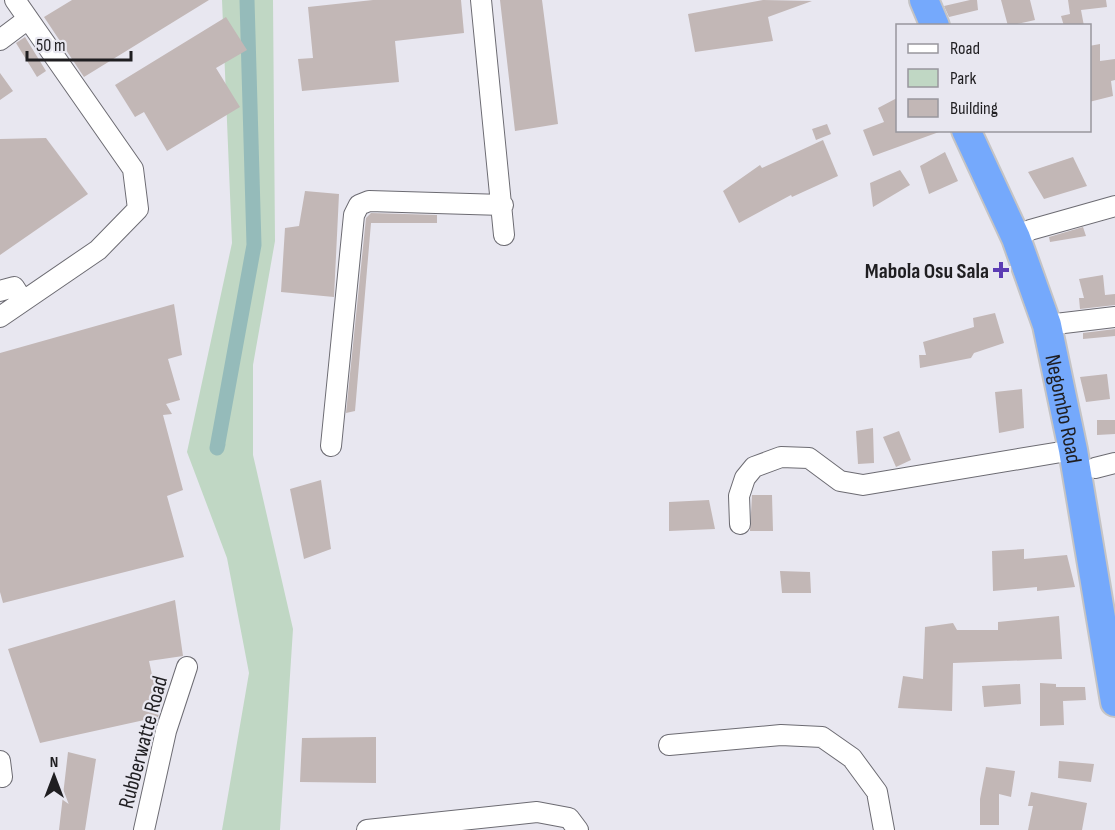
<svg xmlns="http://www.w3.org/2000/svg" width="1115" height="830" viewBox="0 0 1115 830" font-family="'Sofia Sans Condensed',sans-serif">
	<style>
		.green { fill: #c0d7c4 }
		.lines { fill: none; stroke-linecap: round; stroke-linejoin: round }
		.canal { stroke: #95bbba; stroke-width: 15 }
		.building { fill: #c2b7b6 }
		.minor-casing { stroke: #6c6b72; stroke-width: 22 }
		.highway-casing { stroke: #c5c4c5; stroke-width: 32 }
		.minor { stroke: #fff; stroke-width: 20 }
		.highway { stroke: #75a9fc; stroke-width: 28 }
		.poi-dot { fill: #5c3cb4; stroke: #e8e7f0; stroke-width: 2 }
		.labels { text-anchor: middle; stroke-width: 4.5; stroke-linejoin: round; paint-order: stroke }
		.poi-label { font-size: 22px; font-weight: bold; fill: #1f1e21; stroke: #e8e7f0; text-anchor: end }
		.street-label { font-size: 22px; fill: #1f1e21; stroke: #e8e7f0 }
	</style>
	<rect width="100%" height="100%" fill="#e8e7f0"/>
	<path class="green" d="M222,0H273L275,241L253,365V455L293,629L280,830H222L249,673L227,558L187,452L232,243Z"/>
	<g class="lines">
		<path class="canal" d="M218,444L217,448L254,245L247,0"/>
	</g>
	<path class="building" d="M72,0H209L84,77L44,17Z
		M373,0H461L464,33L395,41L399,82L302,91L298,59L313,58L308,7Z
		M500,0H542L558,124L515,131Z
		M763,0L812,1L768,17L773,41L695,52L688,14Z
		M970,0H977L978,10L949,17L944,6Z
		M1001,0H1030L1035,20L1008,26Z
		M1068,0H1106L1107,7L1081,10L1084,26H1064L1061,16L1070,14Z
		M226,17L247,50L216,68L240,107L167,151L144,112L135,117L115,85Z
		M25,37L46,71L37,77L16,43Z
		M1100,44V61L1115,59V80L1111,81L1113,96L1089,102V46Z
		M0,73L13,91L0,100Z
		M897,98V130L939,132L873,156L863,130L884,122L878,108Z
		M827,124L831,134L816,140L812,129Z
		M46,138L88,194L0,255V139Z
		M823,140L838,176L792,197L791,195L739,223L723,191L760,165L762,168Z
		M945,152L958,181L929,194L920,166Z
		M1073,157L1087,186L1044,199L1028,172Z
		M900,170L910,185L873,207L870,183Z
		M305,191L339,194L334,297L281,292L285,228L299,226Z
		M371,213L437,215V223H371L355,411L346,413L366,218Z
		M1083,227L1086,236L1050,242L1049,237Z
		M1103,275L1105,295L1115,294V305L1080,309L1079,298H1084L1079,279Z
		M174,304L182,355L168,359L180,400L166,404L172,414L163,415L183,490L167,496L184,557L3,603L0,592V353Z
		M995,313L1004,343L974,353L971,358L920,368L919,355H926L923,342L974,327L973,318Z
		M1115,329V336L1083,339V333Z
		M1107,374L1110,399L1086,402L1080,377Z
		M1022,389L1024,428L999,433L995,392Z
		M1097,420H1115V434L1097,435Z
		M873,428L874,463L858,464L856,431Z
		M899,431L911,460L896,467L883,437Z
		M321,480L331,549L304,559L290,489Z
		M752,495H772L773,531H750Z
		M709,500L715,529L669,531V502Z
		M1024,549V559L1067,555L1075,587L1037,591V587L993,591L992,551Z
		M780,571L810,572L811,593H782Z
		M175,600L183,656L149,661L160,711L158,717L40,743L8,649Z
		M1059,616L1062,659L953,663L952,711L898,708L903,676L923,679L925,627L953,623L957,630H998V622Z
		M1040,683L1056,684V687H1085L1086,700L1063,701L1064,725L1040,726Z
		M1020,684L1021,704L984,707L982,686Z
		M376,737V783L300,782L302,738Z
		M68,752L96,759L85,830H59Z
		M1059,761L1094,764L1091,782L1058,778Z
		M986,767L1015,771L1011,797L999,794V825H980V799Z
		M1031,792L1087,803L1082,830H1028L1033,806H1028Z"/>
	<g class="lines">
		<g class="minor-casing">
			<path id="minor" d="M481,0L504,235
				M0,40L28,19
				M1016,238L1030,230L1115,206
				M0,291L14,287L23,301
				M0,317L98,250L138,209L133,169L15,0
				M1047,325L1115,317
				M331,446L354,215L359,205L369,201L503,205
				M1095,468L1115,463
				M740,524L739,496L745,478L754,467L781,457L809,458L840,481L863,485L1073,450
				M669,745L781,735L822,737L852,758L877,792L884,830
				M0,761L2,777
				M144,830L166,731L187,667
				M367,830L537,812L569,818L578,830"/>
		</g>
		<g class="highway-casing">
			<g id="highway">
				<path d="M924,0L935,26"/>
				<path id="s1" d="M966,130L1016,238L1047,325L1073,450L1115,702"/>
			</g>
		</g>
		<use href="#minor" class="minor"/>
		<use href="#highway" class="highway"/>
	</g>
	<path class="poi-dot" d="M998 261h6v6h6v6h-6v6h-6v-6h-6v-6h6z"/>
	<g class="labels">
		<g class="poi-label">
			<text x="989" y="278">Mabola Osu Sala</text>
		</g>
		<g class="street-label">
			<text dy="8" stroke="none"><textPath href="#s1" startOffset="297">Negombo Road</textPath></text>
			<text transform="translate(142 742) rotate(-75)" y="8">Rubberwatte Road</text>
		</g>
	</g>
	<rect x="896" y="24" width="195" height="108" fill="#e8e7f0" stroke="#98979d" stroke-width="1.5"/>
	<rect x="908" y="44" width="30" height="9" fill="#ffffff" stroke="#98979d" stroke-width="1.5"/>
	<text x="950" y="54" font-size="18" fill="#1f1e21">Road</text>
	<rect x="908" y="69" width="30" height="18" fill="#c0d7c4" stroke="#98979d" stroke-width="1.5"/>
	<text x="950" y="84" font-size="18" fill="#1f1e21">Park</text>
	<rect x="908" y="99" width="30" height="18" fill="#c2b7b6" stroke="#98979d" stroke-width="1.5"/>
	<text x="950" y="114" font-size="18" fill="#1f1e21">Building</text>
	<g transform="translate(54 776)" stroke="#e8e7f0" stroke-width="4.5" paint-order="stroke">
	<path d="M0-4.5L10 22L0 15L-10 22Z" fill="#1f1e21"/>
	<text y="-9" font-size="16" font-weight="bold" text-anchor="middle" fill="#1f1e21">N</text>
	</g>
	<path d="M27 51v9h104v-9" fill="none" stroke="#1f1e21" stroke-width="3"/>
	<text x="36" y="51" font-size="18" fill="#1f1e21" stroke="#e8e7f0" stroke-width="4.5" paint-order="stroke">50 m</text>
</svg>
